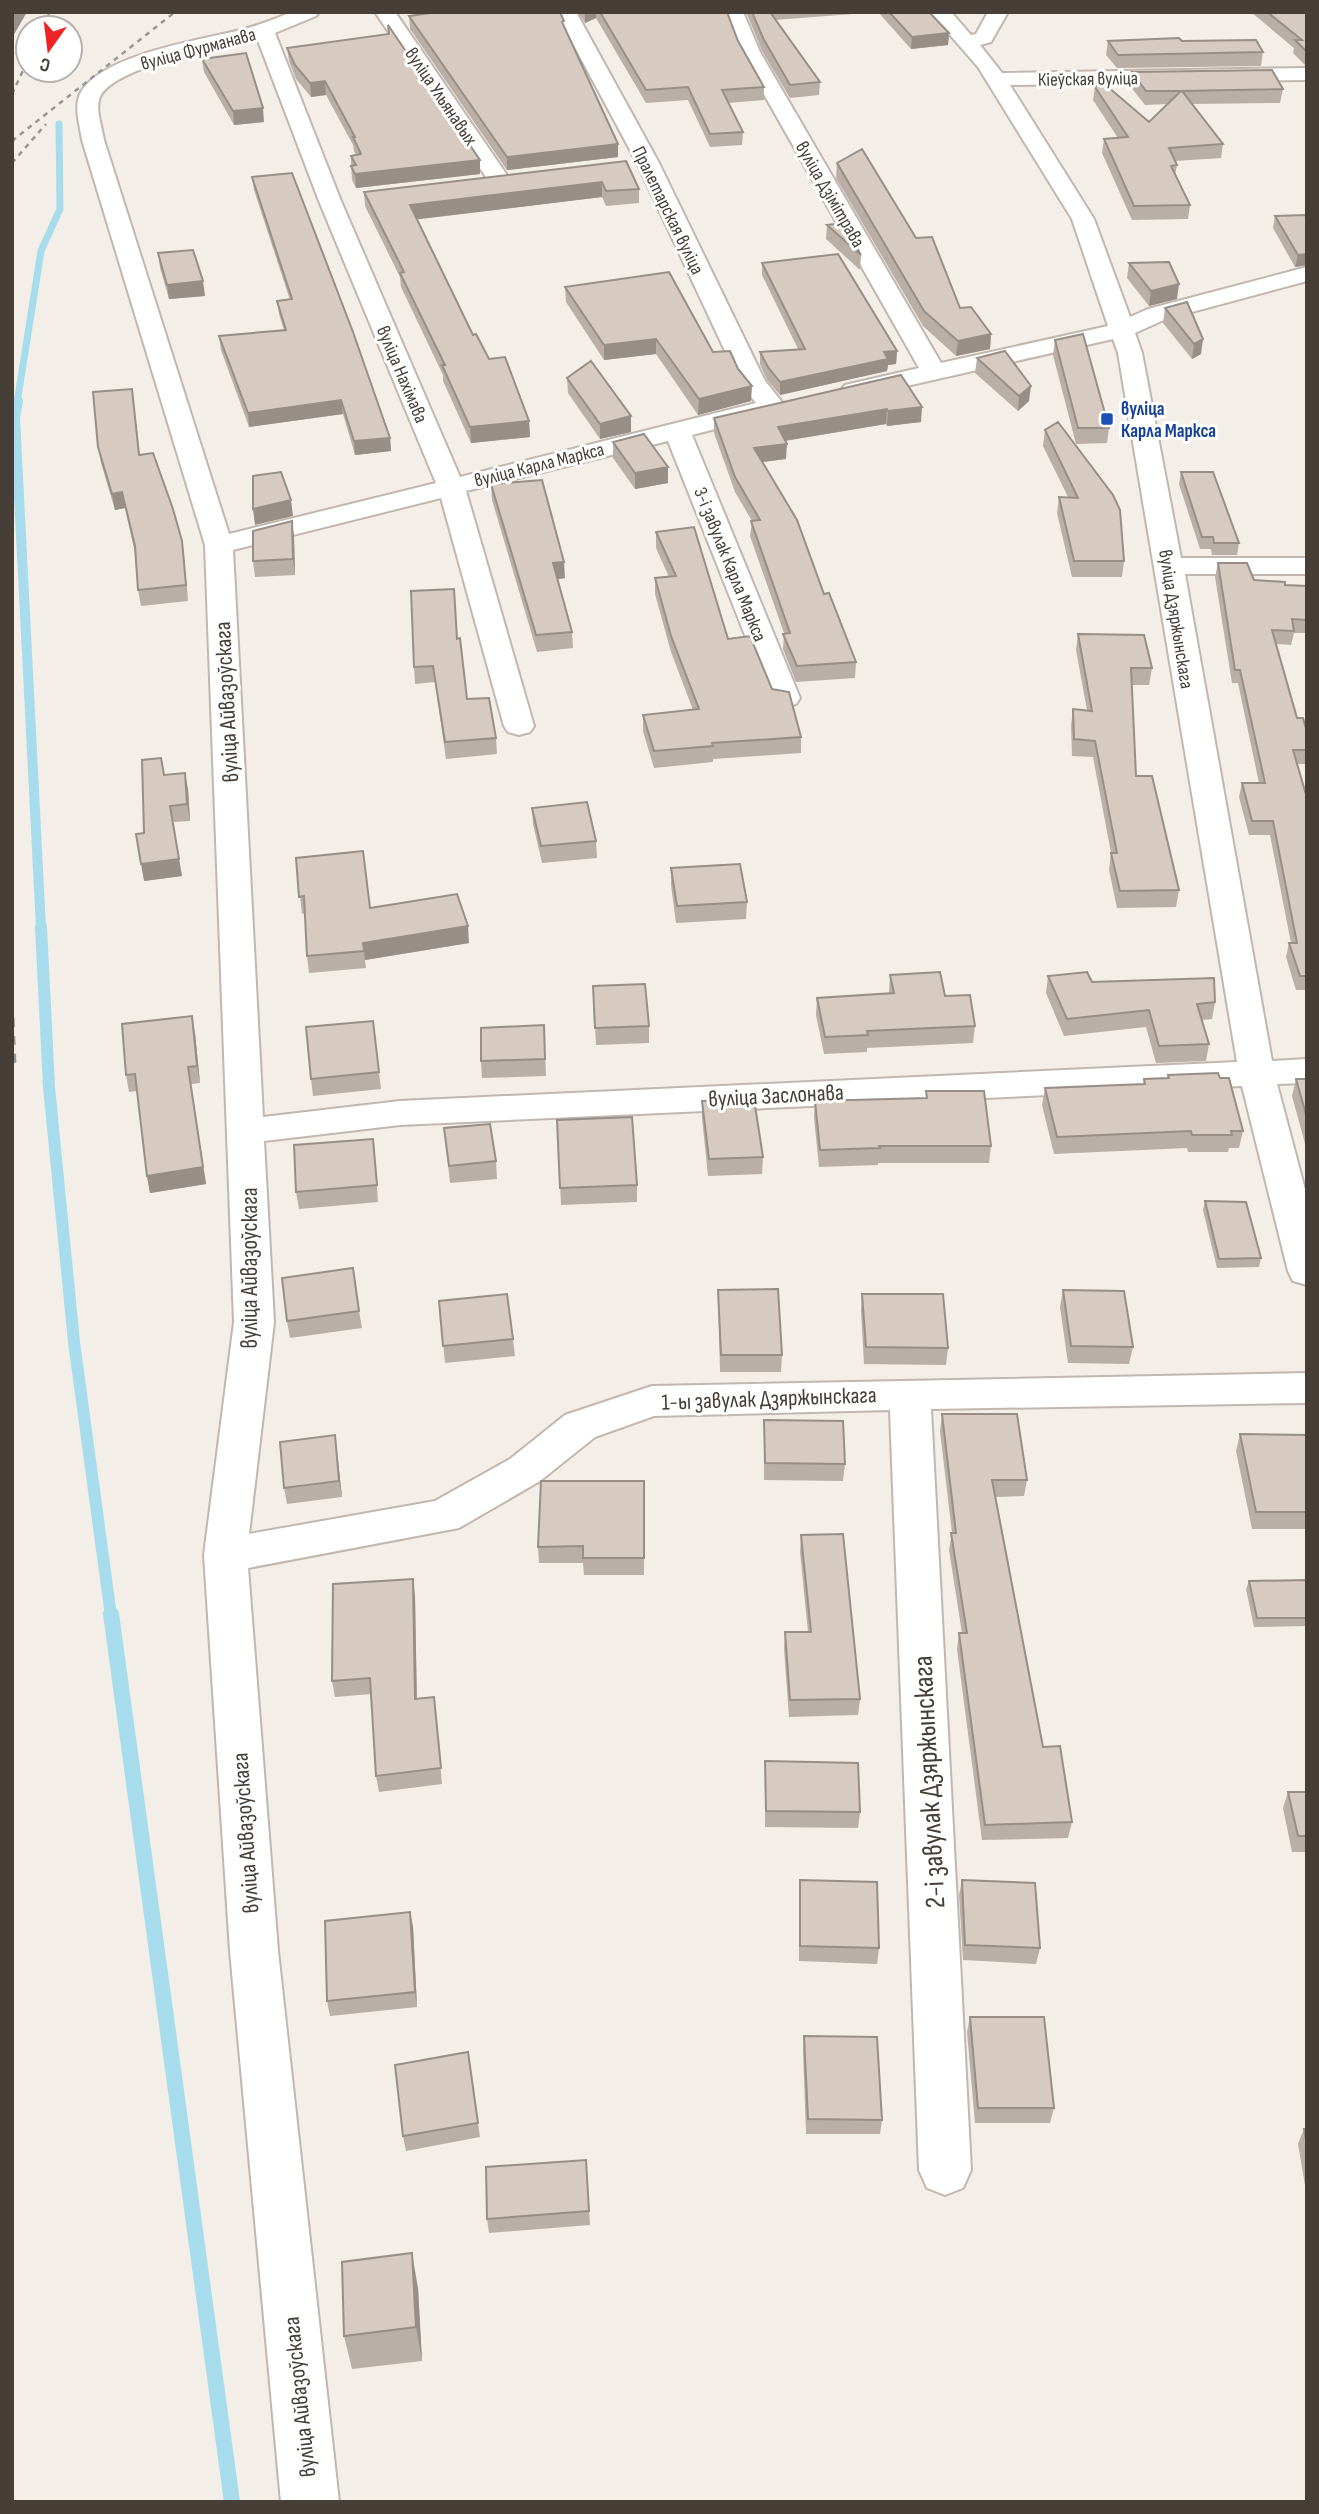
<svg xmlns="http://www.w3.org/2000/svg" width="1319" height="2514" viewBox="0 0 1319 2514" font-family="'Sofia Sans Condensed',sans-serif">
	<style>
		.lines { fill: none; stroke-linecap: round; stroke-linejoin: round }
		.stream-far3 { stroke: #a7dced; stroke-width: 7 }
		.stream-far2 { stroke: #a7dced; stroke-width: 10 }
		.stream-far1 { stroke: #a7dced; stroke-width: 12 }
		.stream { stroke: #a7dced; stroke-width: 16 }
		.minor-casing { stroke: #c1b7ae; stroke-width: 4 }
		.minor { fill: #fff; fill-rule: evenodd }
		.rail-far1 { stroke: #979797; stroke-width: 2.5; stroke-dasharray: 5 5; stroke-linecap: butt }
		.rail { stroke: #979797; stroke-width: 5; stroke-dasharray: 9 9; stroke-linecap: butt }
		.wall { fill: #b9afa6 }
		.shaded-wall { fill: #968e87 }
		.building { fill: #d7cbc1; stroke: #968e87; stroke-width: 2 }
		.transit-dot { fill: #1a4fb4; stroke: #fff; stroke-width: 2.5 }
		.labels { text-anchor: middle; stroke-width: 6; stroke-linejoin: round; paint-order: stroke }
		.far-street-label { font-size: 19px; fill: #463e37; stroke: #fff }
		.far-transit-label { font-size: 19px; font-weight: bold; fill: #164399; stroke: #fff; text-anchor: start }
		.street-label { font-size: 23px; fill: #463e37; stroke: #fff }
		.near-street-label { font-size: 28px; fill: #463e37; stroke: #fff }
	</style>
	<rect width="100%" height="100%" fill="#f3eee8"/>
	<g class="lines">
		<path class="stream-far3" d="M17,403L41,251L60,209L59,124"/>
		<path class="stream-far2" d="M18,401L15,418L41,928"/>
		<path class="stream-far1" d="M41,927L49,1087L74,1342L111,1616"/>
		<path class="stream" d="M111,1614L232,2502"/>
		<g class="minor-casing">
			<path id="minor" d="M291,12H319L316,16L275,33L341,201L460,477L756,403L740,383L637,163L556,12H576L659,163L765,381L786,407L782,412L692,435L800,698L796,704L785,707L774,704L770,698L668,441L466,491L534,726L530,732L519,735L508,732L504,726L441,498L233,550L263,1117L400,1101L1237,1062L1118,353L1113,339L854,398L845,395L841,390L845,385L919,368L740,52L723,12H743L760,52L941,363L1108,326L1072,219L978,67L930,12H951L971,35L976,34L988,12H1008L991,42L980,45L1002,73L1307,68V80L1010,85L1094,219L1130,317L1148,309L1307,267V281L1166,319L1135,333L1142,353L1181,558H1307V574H1185L1272,1061L1307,1059V1083L1277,1084L1307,1197V1285L1293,1281L1288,1271L1242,1086L400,1125L264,1141L274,1322L249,1534L435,1501L510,1459L565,1415L652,1386L1307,1373V1403L931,1409L971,2170L963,2188L945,2195L927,2188L919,2170L890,1410L654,1416L595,1437L540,1481L459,1528L248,1568L278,1951L339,2502H281L230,1951L204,1555L234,1322L205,545L82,140C80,125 73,106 81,92C103,54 205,39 245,29C261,24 276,19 291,12ZM257,38L319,201L436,483L229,534L104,140C102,127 95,109 100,97C114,66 224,47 257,38Z
				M375,12H395L511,181L508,186H492Z"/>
		</g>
		<use href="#minor" class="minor"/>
		<path class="rail-far1" d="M43,28L50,12
			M12,94L28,60
			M12,141L175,12
			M12,163L46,124"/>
		<path class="rail" d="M12,1018L14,1065"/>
	</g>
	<path class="wall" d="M578,12H727L738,41L764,87V100L728,103L743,132L742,145L710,147L688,100L646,103L596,18L585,23Z
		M746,12H770L775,20L770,12H929L949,33L948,45L911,49L878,12L775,20L820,82L819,95L790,98L762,51Z
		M1251,12H1307V67L1293,53L1294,48Z
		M409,16L564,27L618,157L507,170L410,29Z
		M1108,41L1263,52L1261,66L1117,68L1106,55Z
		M287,48L480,174L356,188L352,180L351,166V156L356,155L354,151L353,145L326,95L311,97L296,79L289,61Z
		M202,59L264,122L234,125L204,72Z
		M1132,72L1283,89L1280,103L1193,104L1223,144L1221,158L1175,161L1177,165L1175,175L1190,205L1188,219L1132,220L1102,153L1104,139L1118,138L1093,100L1095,87L1149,122L1167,104L1145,105L1130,86Z
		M626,161L639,189V203L606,206L602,197L417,219L473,335L529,421L530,437L471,443L443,381V375L401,287L400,277L365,206L364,192Z
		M837,163L916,238L960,308L991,334L990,349L956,356L923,326L836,178Z
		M252,177L390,438L391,451L355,455L343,414L249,427L221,350L219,336L284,330L279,314L277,301L290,300L254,190Z
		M1307,215V265L1295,267L1273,228L1275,216Z
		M827,225L861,255L860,270L826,239Z
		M158,253L205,296L169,299L160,268Z
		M762,263L897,351L896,364L888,365L887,371L780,395L767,380L760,364V352L798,349L762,275Z
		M1129,263L1177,299L1149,306L1127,278Z
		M565,287L713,352L751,401L698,415L656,354L604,360L566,302Z
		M1187,302L1201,354L1192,359L1163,323L1165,308Z
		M1055,340L1109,428L1107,443L1076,444L1053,355Z
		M977,358L1029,401L1018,411L975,373Z
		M901,375L921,422L887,426L886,424L785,441L786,459L762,462L856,662L855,678L796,682L783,649L784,633L750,536L752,521L735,492L714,433V418Z
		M567,378L631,416V432L600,439L568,393Z
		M132,389L140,455L182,541L188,601L141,606L138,590L135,553L125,508L115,510L101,463L98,447Z
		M1045,430L1124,561L1122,577H1072L1057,513L1059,497H1068L1043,446Z
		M613,442L668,467V483L635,489L613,458Z
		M1181,472L1239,543L1237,555H1212L1211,549H1200L1179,484Z
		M491,484L565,578L557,579L572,632L573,648L537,652L492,500Z
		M292,521L294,537L295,575L255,577L253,561Z
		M656,532L728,639L772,689L801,737V753L713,759V762L654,768L643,731V715L693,710L671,652L655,594V578L669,577L656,548Z
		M1218,563L1254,580L1285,585L1307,586V633H1294L1291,645L1276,644L1297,718L1307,732V764H1297L1307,798V990H1296L1286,957L1289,943H1291L1270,835H1249L1239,797L1242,783H1259L1238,683H1232L1215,577Z
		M1078,634L1152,668L1149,685H1132L1136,776L1179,890L1176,907L1117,908L1109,870L1111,853L1093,757L1072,756L1071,726L1073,709L1087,710L1076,650Z
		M457,639L467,699L496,738L497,754L446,759L435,682L415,684L414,667Z
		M164,775L188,789L190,821L172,822L182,876L144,881V833Z
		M532,808L596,841L597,858L542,863L533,824Z
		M296,858L370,908L469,943L365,960L366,968L309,973L307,956L305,913L302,914Z
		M671,868L747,902L746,919L676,923L671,885Z
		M890,975L945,996L975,1026L973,1043L867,1048V1052L824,1054L816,1015L817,998L889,993Z
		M1048,976L1215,1002L1212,1019L1202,1020L1209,1044L1206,1061L1156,1063L1146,1027L1064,1036L1046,993Z
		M593,986L649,1026V1043L596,1045Z
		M373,1021L381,1089L313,1096L311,1079Z
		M544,1025L546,1076L482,1078L481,1061Z
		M195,1033L200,1083L191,1084L206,1184L150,1193L147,1176L137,1091L129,1092L126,1075Z
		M1168,1075L1220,1078L1243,1131L1239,1148H1229L1228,1152H1188L1187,1148L1054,1154L1042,1105L1045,1088L1143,1084L1144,1079L1167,1078Z
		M1296,1079H1307V1151L1292,1096Z
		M926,1091L991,1146L989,1163H878V1165L819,1167L814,1118L815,1101L926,1098Z
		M702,1101L763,1157L762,1174L708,1176L702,1118Z
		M557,1120L637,1185V1202L561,1205Z
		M444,1128L496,1161L497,1179L450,1183Z
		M375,1156L378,1202L299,1209L296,1192Z
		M1205,1201L1261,1258L1259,1267L1217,1268L1203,1210Z
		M718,1290L782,1355L781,1372H720Z
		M1063,1290L1133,1347L1129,1364L1068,1363L1060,1307Z
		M862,1294L948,1348L946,1365L864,1364L861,1311Z
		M439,1301L513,1339L515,1356L445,1363Z
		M359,1311L362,1328L290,1338L287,1321Z
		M942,1414L1027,1480L1024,1496L996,1497L1043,1747L1072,1822L1068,1838L982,1840L957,1649L959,1633H962L949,1550L952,1533L940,1431Z
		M764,1420L845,1464L843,1481L764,1480Z
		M1240,1434L1307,1435V1529H1252L1236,1451Z
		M337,1452L342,1497L287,1504L284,1488Z
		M644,1481V1575H584L583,1563H539L538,1547Z
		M801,1535L860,1699L858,1715L789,1717L784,1649L785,1632H808L800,1552Z
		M1307,1580V1626L1254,1627L1246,1589L1249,1581Z
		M415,1596L417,1699L434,1697L442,1784L379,1792L376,1776L371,1694L335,1697L332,1681Z
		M765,1761L860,1812L858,1828L765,1827Z
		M1288,1792H1307V1852H1292L1283,1808Z
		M800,1880L879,1948L877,1964L799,1961V1895Z
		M962,1880L1040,1948L1036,1964L963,1960L959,1895Z
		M410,1912L413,1927L417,2007L330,2016L327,2001Z
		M970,2017L1054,2108L1050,2123H975L967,2032Z
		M804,2036L882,2120L880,2134H806L803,2051Z
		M468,2052L480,2137L406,2151L403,2136Z
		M1304,2129H1307V2197L1298,2144Z
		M586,2160L590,2225L489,2233L487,2219Z
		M418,2288L422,2361L352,2369L344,2336Z"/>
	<path class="shaded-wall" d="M12,12H27L12,38Z
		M585,12H596V18L585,23Z
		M949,33L948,45L911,49L912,37Z
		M325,81L326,95L311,97L310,83Z
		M263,108L264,122L234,125L233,111Z
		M618,144V157L507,170V157Z
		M480,160V174L356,188L355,174Z
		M602,182V197L412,220L410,205Z
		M1307,254V265L1295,267L1298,255Z
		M203,281L205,296L169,299L167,285Z
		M1179,284L1177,299L1149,306L1151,291Z
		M991,334L990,349L956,356L958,341Z
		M656,339V354L604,360V345Z
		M1203,339L1201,354L1192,359L1194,344Z
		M897,351L896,364L888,365L887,371L780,395V382L884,352Z
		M752,386L751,401L698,415L699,399Z
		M1031,386L1029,401L1018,411L1019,396Z
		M341,400L343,414L249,427L248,413Z
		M922,407L921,422L887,426L888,411Z
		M887,409L886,424L777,442L778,427Z
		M631,416V432L600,439V424Z
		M529,421L530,437L471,443L470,427Z
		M390,438L391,451L355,455L354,441Z
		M787,444L786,459L753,463L754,448Z
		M668,467V483L635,489V473Z
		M122,492L125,508L115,510L112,494Z
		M291,500L293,516L255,525L253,509Z
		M292,521L294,537L295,575L293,559Z
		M182,541L184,557L188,601L186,585Z
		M564,562L565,578L553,580V563Z
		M185,773L188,789L190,821L187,804Z
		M179,859L182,876L144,881L141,864Z
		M468,926L469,943L365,960L363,943Z
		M192,1016L195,1033L200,1083L197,1066Z
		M188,1067L206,1184L150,1193L147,1176Z
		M335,1435L337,1452L342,1497L339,1481Z
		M413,1579L415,1596L417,1716L415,1699Z
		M410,1912L413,1927L417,2007L415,1992Z
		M412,2253L418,2288L422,2361L416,2327Z"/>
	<path class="building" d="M438,12H560L564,21L562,22L618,144L507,157L409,16Z
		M600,12H727L738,41L764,87L722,90L743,132L710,134L688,87L646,90Z
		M752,12H770L820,82L790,85L763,38Z
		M889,12H929L949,33L912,37Z
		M1267,12H1307V52L1295,40H1302Z
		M388,25L480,160L355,174L351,166L356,165L351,156L361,154L353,137H355L325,81L310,83L295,65L287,48L389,34Z
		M1179,38L1182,41L1256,40L1263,52L1118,55L1108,41Z
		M246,53L263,108L233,111L202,59Z
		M1272,70L1283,89L1182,91L1223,144L1169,148L1177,165L1171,166L1190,205L1134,206L1104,139L1128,137L1095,87L1101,81L1149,122L1181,91H1146L1132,72Z
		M862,149L916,238L932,237L960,308L971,307L991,334L958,341L924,311L837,163Z
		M626,161L639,189L606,191L602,182L410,205L473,335L476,334L489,359L505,357L529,421L470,427L442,365H445L400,273L404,272L364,192Z
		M292,173L353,332L390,438L354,441L341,400L248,413L219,336L286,330L277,301L292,299L252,177Z
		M1307,215V254L1298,255L1275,216Z
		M843,223L861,255L827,225Z
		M193,250L203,281L167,285L158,253Z
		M838,254L897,351L884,352L888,359L780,382L768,367L760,352L805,349L762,263Z
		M1169,262L1179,284L1151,291L1129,263Z
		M669,272L713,352L730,351L738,369L752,386L699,399L656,339L604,345L565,287Z
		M1187,302L1203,339L1194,344L1165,308Z
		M1083,334L1109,428H1078L1055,340Z
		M1005,351L1031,386L1019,396L977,358Z
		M591,361L631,416L600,424L567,378Z
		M901,375L922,407L888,411L887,409L778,427L787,444L754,448L797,520L824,594L829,593L856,662L797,666L783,634L790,633L751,521L760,520L735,477L714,418Z
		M132,389L139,455L153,453L173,509L182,541L186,585L138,590L135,546L122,492L112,494L98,447L93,392Z
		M1058,422L1113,495L1120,510L1124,561H1074L1059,497L1078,498L1045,430Z
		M644,434L668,467L635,473L613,442Z
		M281,472L291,500L253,509V476Z
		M1181,472H1213L1239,543H1214L1213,537H1202Z
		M542,480L564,562L553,563L572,632L536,635L491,484Z
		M292,521L293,559L253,561V531Z
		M694,527L728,639L750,636L772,689L789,692L801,737L712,743L713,746L654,751L643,715L699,709L671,636L655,578L676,576L656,532Z
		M1218,563H1247L1254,580L1285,582V585L1307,586V620L1292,619L1294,631L1272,630L1297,718H1303L1307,732V750H1293L1307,798V976H1300L1289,943H1297L1273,821H1252L1242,783H1265L1240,670H1235Z
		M454,589L457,639L460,638L467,699L489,698L496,738L445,742L433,666L414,667L411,591Z
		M1078,634L1144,635L1152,668H1131L1136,776H1152L1179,890L1120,891L1111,853H1117L1095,741L1074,739L1073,709L1092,711Z
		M161,758L164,775L185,773L187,804L170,806L179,859L141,864L136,834L144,833L142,760Z
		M587,802L596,841L541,846L532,808Z
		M363,851L370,908L457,894L468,926L363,943L364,951L307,956L304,896L299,897L296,858Z
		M740,864L747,902L677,906L671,868Z
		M940,972L945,996L970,995L975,1026L867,1031L868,1035L825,1037L817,998L894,993L890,975Z
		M1087,972L1092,982L1214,978L1215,1002L1197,1004L1209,1044L1159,1046L1149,1010L1067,1019L1048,976Z
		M645,984L649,1026L595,1028L593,986Z
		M192,1016L197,1066L188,1067L203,1167L147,1176L135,1074L126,1075L122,1024Z
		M373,1021L379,1072L311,1079L306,1027Z
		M544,1025L545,1059L481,1061V1028Z
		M1218,1073L1220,1078H1229L1243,1131H1231L1232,1135H1192L1191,1131L1057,1137L1045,1088L1145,1084L1144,1079L1169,1078L1168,1075Z
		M1296,1079H1307V1118Z
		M926,1091H984L991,1146H879L880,1148L820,1150L815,1101L927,1098Z
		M754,1099L763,1157L709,1159L702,1101Z
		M632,1117L637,1185L560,1188L557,1120Z
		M490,1124L496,1161L449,1166L444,1128Z
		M373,1139L377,1185L296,1192L294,1145Z
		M1205,1201L1246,1202L1261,1258L1219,1259Z
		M353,1268L359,1311L287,1321L282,1278Z
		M778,1289L782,1355H721L718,1290Z
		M1063,1290L1124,1291L1133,1347L1071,1346Z
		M507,1294L513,1339L443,1346L439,1301Z
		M862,1294H943L948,1348L866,1347Z
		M942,1414H1017L1027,1480H992L1043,1747L1060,1746L1072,1822L985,1825L959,1633H967L951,1533H956Z
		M764,1420L843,1421L845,1464L765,1463Z
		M1240,1434L1307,1435V1512H1256Z
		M335,1435L339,1481L284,1488L280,1442Z
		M541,1481H644V1558H583V1546L538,1547Z
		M843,1534L860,1699L790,1700L785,1632H811L801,1535Z
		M413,1579L415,1699L434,1697L441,1768L376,1776L370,1678L332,1681L333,1584Z
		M1307,1580V1618H1257L1249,1581Z
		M765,1761L858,1763L860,1812L766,1811Z
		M1288,1792H1307V1836H1298Z
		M800,1880L877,1882L879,1948L800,1946Z
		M962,1880L1035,1883L1040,1948L965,1945Z
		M410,1912L415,1992L327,2001L325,1921Z
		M970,2017H1044L1054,2108H978Z
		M804,2036L877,2037L882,2120L808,2119Z
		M468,2052L478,2123L403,2136L395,2065Z
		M1304,2129H1307V2144Z
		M586,2160L589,2211L487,2219L486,2167Z
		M412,2253L416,2327L344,2336L342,2262Z"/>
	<rect class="transit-dot" x="1100" y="412" width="14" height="14" rx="3.5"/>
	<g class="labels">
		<g class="far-street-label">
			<text transform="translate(198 48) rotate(-15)" y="7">вуліца Фурманава</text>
			<text transform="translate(1088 78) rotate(-1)" y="7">Кіеўская вуліца</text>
			<text transform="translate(442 96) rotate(56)" y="7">вуліца Ульянавых</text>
			<text transform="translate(831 194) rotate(60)" y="7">вуліца Дзімітрава</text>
			<text transform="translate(669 210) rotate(64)" y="7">Пралетарская вуліца</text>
			<text transform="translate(403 374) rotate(67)" y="7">вуліца Нахімава</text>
			<text transform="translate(539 464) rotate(-14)" y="7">вуліца Карла Маркса</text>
			<text transform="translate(731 564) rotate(68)" y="7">3-і завулак Карла Маркса</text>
			<text transform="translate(1177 619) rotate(81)" y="7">вуліца Дзяржынскага</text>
		</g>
		<g class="far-transit-label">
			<text x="1121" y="415">вуліца<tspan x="1121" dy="22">Карла Маркса</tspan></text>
		</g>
		<g class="street-label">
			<text transform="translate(226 702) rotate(-93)" y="8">вуліца Айвазоўскага</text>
			<text transform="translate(776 1095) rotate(-3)" y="8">вуліца Заслонава</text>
			<text transform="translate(249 1268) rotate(-90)" y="8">вуліца Айвазоўскага</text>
			<text transform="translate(769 1398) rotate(-2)" y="8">1-ы завулак Дзяржынскага</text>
			<text transform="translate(245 1833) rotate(-94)" y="8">вуліца Айвазоўскага</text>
			<text transform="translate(299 2397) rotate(-96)" y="8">вуліца Айвазоўскага</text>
		</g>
		<g class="near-street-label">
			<text transform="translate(928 1782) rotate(-93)" y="10">2-і завулак Дзяржынскага</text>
		</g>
	</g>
	<rect width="1319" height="2514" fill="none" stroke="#463e37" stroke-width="28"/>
	<g transform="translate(49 49) rotate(194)"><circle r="33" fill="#ffffff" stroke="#b5b2af" stroke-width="2"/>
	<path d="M0-5L12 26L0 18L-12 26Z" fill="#ef2326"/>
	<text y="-10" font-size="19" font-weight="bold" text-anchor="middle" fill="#463e37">С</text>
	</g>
</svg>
